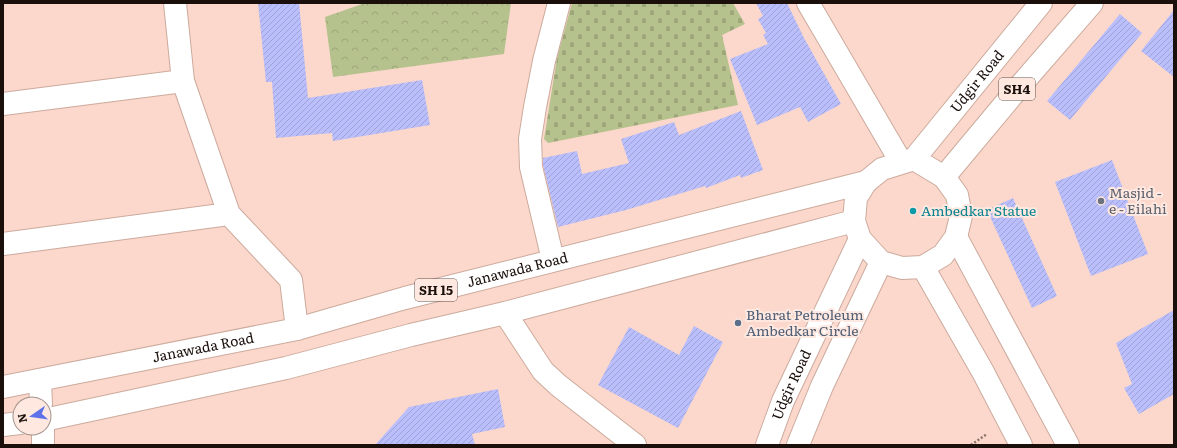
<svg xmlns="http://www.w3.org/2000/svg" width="1177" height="448" viewBox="0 0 1177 448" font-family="Literata,serif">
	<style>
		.cemetery { fill: url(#cemetery-stones) }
		.park { fill: url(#park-crowns) }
		.building { fill: url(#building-hatch) }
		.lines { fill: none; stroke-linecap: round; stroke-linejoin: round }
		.minor-casing { stroke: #ccaa9d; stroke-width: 24 }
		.tertiary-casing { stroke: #ccaa9d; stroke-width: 24 }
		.secondary-casing { stroke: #ccaa9d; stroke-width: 24 }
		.primary-casing { stroke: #ccaa9d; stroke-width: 24 }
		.trunk-casing { stroke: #ccaa9d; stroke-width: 24 }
		.path { stroke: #8b746b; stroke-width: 2.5; stroke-dasharray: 2 2; stroke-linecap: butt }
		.minor { stroke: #fff; stroke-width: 22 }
		.tertiary { stroke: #fff; stroke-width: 22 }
		.secondary { stroke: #fff; stroke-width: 22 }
		.primary { stroke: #fff; stroke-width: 22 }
		.trunk { stroke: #fff; stroke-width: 22 }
		.worship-dot { fill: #6b7280; stroke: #fee8e0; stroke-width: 1.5 }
		.culture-dot { fill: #0f9aa8; stroke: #fee8e0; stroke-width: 1.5 }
		.service-dot { fill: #5c6f8a; stroke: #fee8e0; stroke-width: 1.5 }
		.labels { text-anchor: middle; stroke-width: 4; stroke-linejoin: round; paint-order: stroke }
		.shield { fill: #fee8e0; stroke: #5e504a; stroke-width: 1 }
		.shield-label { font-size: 13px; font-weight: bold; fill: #1a0f0a }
		.street-label { font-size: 14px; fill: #1a0f0a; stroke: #fee8e0 }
		.worship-label { font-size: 14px; fill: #5b616d; stroke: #fee8e0; text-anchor: start }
		.culture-label { font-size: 14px; fill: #0d838f; stroke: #fee8e0; text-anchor: start }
		.service-label { font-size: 14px; fill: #4e5e75; stroke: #fee8e0; text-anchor: start }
	</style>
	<defs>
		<pattern id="cemetery-stones" width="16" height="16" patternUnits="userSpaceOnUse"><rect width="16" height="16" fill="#b6c28e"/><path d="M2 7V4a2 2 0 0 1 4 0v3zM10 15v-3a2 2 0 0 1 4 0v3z" fill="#9ca679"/></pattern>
		<pattern id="park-crowns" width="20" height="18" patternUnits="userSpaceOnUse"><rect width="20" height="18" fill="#b6c28e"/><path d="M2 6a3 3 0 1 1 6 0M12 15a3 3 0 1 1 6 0" fill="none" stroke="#9ca679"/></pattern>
		<pattern id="building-hatch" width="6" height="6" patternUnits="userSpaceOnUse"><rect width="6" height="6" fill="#babefb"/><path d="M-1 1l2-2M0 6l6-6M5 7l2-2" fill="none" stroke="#9fa2d6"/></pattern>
	</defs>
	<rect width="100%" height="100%" fill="#fbd8cb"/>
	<path class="cemetery" d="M572,3H733L745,24L722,35L738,105L548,143L544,139L557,58Z"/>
	<path class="park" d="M365,3H511L504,54L333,77L325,17Z"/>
	<path class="building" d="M258,3H299L308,98L422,80L430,125L333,141L332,133L276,138L272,82H266Z
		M756,3H787L804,38L841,104L808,122L800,107L757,125L730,59L768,44L763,35L766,33L758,19L763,16Z
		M1174,10V77L1141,51Z
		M1120,14L1142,33L1070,120L1047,101Z
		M741,111L763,170L741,178L740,175L706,188L705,186L626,210L558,227L543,165V158L577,151L582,174L629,163L621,139L674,122L679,135Z
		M1112,160L1148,254L1091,276L1055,182Z
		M1013,198L1057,296L1032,308L987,210Z
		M1174,310V394L1139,414L1124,388L1132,384L1116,343Z
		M694,326L723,342L678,428L598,385L629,327L679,355Z
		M498,389L505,427L472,434L475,445H375L409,407Z"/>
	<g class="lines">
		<g class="minor-casing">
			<path id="minor" d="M175,3L183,81L229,214L291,280L297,329
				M3,104L183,81
				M3,244L229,214
				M553,260L531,167L530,139L535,107L544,61L559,3
				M505,313L543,371L558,385L635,445
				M40,380L41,404
				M43,428V445"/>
		</g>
		<g class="tertiary-casing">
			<path id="tertiary" d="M808,3L901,162"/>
		</g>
		<g class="secondary-casing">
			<path id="secondary" d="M956,237L1068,445
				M923,267L983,372L1021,445"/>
		</g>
		<g class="primary-casing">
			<g id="primary">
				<path id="s1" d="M3,387L297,329L405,298L866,182"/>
				<path d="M44,420L286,368L411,335L505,313L854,221"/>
				<path d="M3,425L20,423"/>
			</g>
		</g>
		<g class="trunk-casing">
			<g id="trunk">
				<path d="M914,159L944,177L957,195L961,216L956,237L943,255L923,267L902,268L881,262L860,239L854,221L856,198L866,182L882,169Z"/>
				<path id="s2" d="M914,159L1041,3"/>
				<path d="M944,177L1019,87L1092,3"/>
				<path id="s3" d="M767,445L783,401L860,239"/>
				<path d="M798,445L822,386L881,262"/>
			</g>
		</g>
		<path class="path" d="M971,445L987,434"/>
		<use href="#minor" class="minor"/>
		<use href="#tertiary" class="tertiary"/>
		<use href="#secondary" class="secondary"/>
		<use href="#primary" class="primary"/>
		<use href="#trunk" class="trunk"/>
	</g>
	<circle class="worship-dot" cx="1101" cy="201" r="4"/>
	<circle class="culture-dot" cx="913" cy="211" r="4"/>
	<circle class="service-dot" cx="738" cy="323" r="4"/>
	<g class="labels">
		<g class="shield">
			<rect x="999" y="78" width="36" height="22" rx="3"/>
			<rect x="415" y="279" width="42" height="22" rx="3"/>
		</g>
		<g class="shield-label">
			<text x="1017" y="94">SH4</text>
			<text x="436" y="295">SH 15</text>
		</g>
		<g class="street-label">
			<text dy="5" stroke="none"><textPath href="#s2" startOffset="100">Udgir Road</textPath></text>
			<text dy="5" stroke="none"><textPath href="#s1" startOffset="528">Janawada Road</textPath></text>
			<text dy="5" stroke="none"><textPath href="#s1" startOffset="204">Janawada Road</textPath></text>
			<text dy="5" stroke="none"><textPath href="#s3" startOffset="65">Udgir Road</textPath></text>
		</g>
		<g class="worship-label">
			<text x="1109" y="198">Masjid -<tspan x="1109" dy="16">e - Eilahi</tspan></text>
		</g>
		<g class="culture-label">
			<text x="921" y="216">Ambedkar Statue</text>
		</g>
		<g class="service-label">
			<text x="746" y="320">Bharat Petroleum<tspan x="746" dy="16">Ambedkar Circle</tspan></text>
		</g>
	</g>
	<rect width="1177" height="448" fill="none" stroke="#1a0f0a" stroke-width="8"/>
	<g transform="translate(32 416) rotate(257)"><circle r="19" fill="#fee8e0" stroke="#a3918a"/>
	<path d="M0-3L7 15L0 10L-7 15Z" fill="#5e72e9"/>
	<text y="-6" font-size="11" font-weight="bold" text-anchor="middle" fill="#1a0f0a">N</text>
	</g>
</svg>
